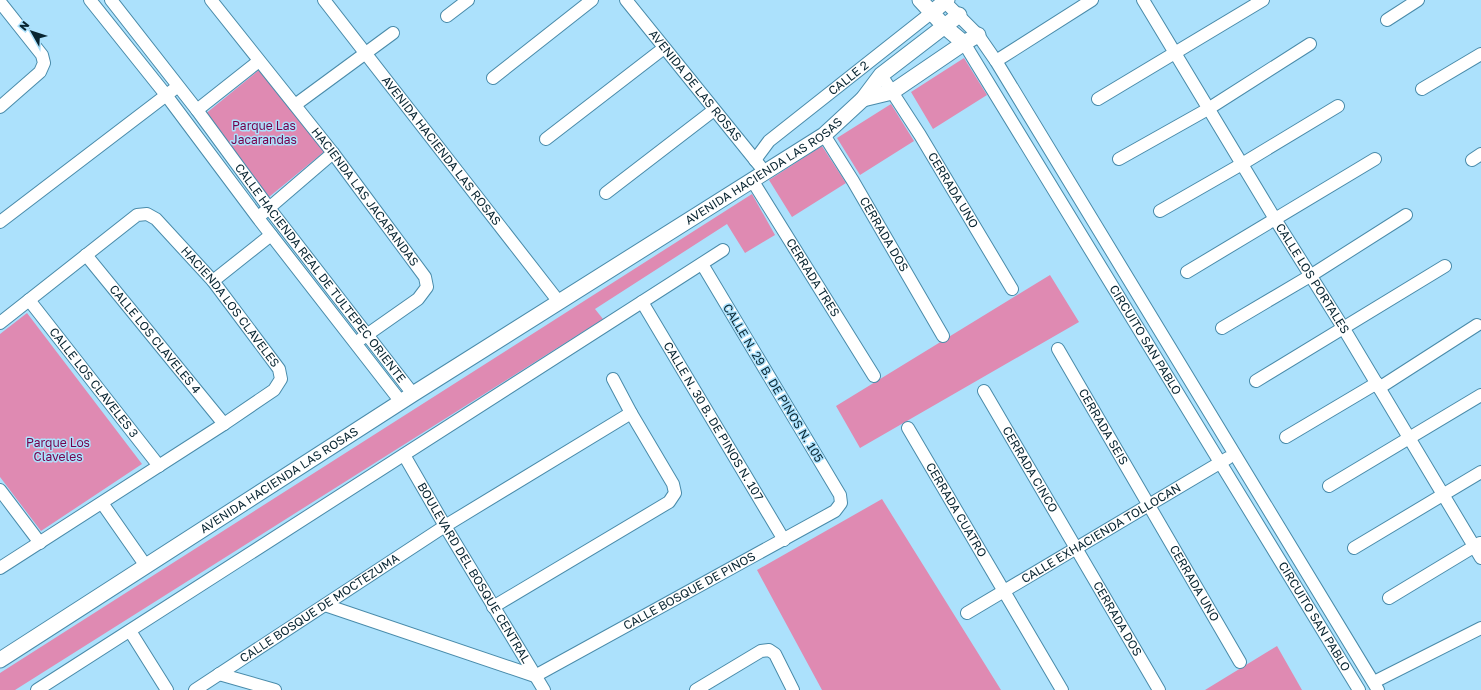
<svg xmlns="http://www.w3.org/2000/svg" width="1481" height="690" viewBox="0 0 1481 690" font-family="'Golos Text',sans-serif">
	<style>
		.green { fill: #df8ab2 }
		.lines { fill: none; stroke-linecap: round; stroke-linejoin: round }
		.minor-casing { stroke: #498baa; stroke-width: 14 }
		.major-casing { stroke: #498baa; stroke-width: 17 }
		.minor { stroke: #fff; stroke-width: 12 }
		.major { stroke: #fff; stroke-width: 15 }
		.labels { text-anchor: middle; stroke-width: 3; stroke-linejoin: round; paint-order: stroke }
		.street-label { font-size: 12px; fill: #082531; stroke: #ace1fc }
		.park-label { font-size: 12px; fill: #75014b; stroke: #ace1fc }
	</style>
	<rect width="100%" height="100%" fill="#ace1fc"/>
	<path class="green" d="M964,58L987,95L933,129L911,92Z
		M259,70L325,151L269,197L204,115Z
		M891,104L914,141L860,175L837,138Z
		M822,146L846,183L792,217L769,180Z
		M752,194L775,235L745,253L727,224L595,309L603,319L15,690H0V673Z
		M1050,275L1079,322L860,448L836,406Z
		M27,313L142,464L41,531L0,477V334Z
		M882,499L1001,690H822L757,570Z
		M1277,646L1302,690H1205Z"/>
	<g class="lines">
		<g class="minor-casing">
			<g id="minor">
				<path d="M90,0L166,95L258,218L401,402"/>
				<path id="s1" d="M111,0L197,110L269,208L413,394"/>
				<path id="s2" d="M211,0L333,153L425,277L427,287L418,299L361,339"/>
				<path id="s3" d="M324,0L559,302"/>
				<path id="s4" d="M626,0L760,166"/>
				<path id="s5" d="M1143,0L1275,219L1344,329L1481,558"/>
				<path d="M0,2L42,55L44,63L40,72L0,107"/>
				<path d="M945,2L978,35L996,61L1378,690"/>
				<path d="M447,16L468,0"/>
				<path d="M1387,20L1418,0"/>
				<path id="s6" d="M964,43L1359,690"/>
				<path d="M996,61L1092,0"/>
				<path id="s7" d="M881,75L920,135L1012,289"/>
				<path d="M493,78L592,0"/>
				<path d="M1422,89L1481,54"/>
				<path d="M1098,99L1263,0"/>
				<path d="M295,105L393,33"/>
				<path d="M197,110L259,61"/>
				<path id="s8" d="M824,135L853,181L943,336"/>
				<path d="M546,139L664,48"/>
				<path d="M1119,159L1208,109L1310,44"/>
				<path id="s9" d="M755,160L769,141L931,13"/>
				<path d="M1472,160L1481,154"/>
				<path id="s10" d="M752,180L874,376"/>
				<path d="M606,193L714,110"/>
				<path d="M1160,211L1242,164L1338,106"/>
				<path d="M262,214L333,153"/>
				<path d="M0,222L173,90"/>
				<path id="s11" d="M86,255L224,424"/>
				<path d="M1187,272L1375,159"/>
				<path d="M213,281L271,235"/>
				<path id="s12" d="M29,300L159,466"/>
				<path id="s13" d="M642,302L784,540"/>
				<path id="s14" d="M0,323L137,215L147,214L156,219L213,281L279,369L281,379L274,390L224,424L0,568"/>
				<path d="M1222,328L1310,276L1406,215"/>
				<path id="s15" d="M1058,349L1240,662"/>
				<path d="M1256,381L1445,266"/>
				<path d="M1379,388L1477,325"/>
				<path id="s16" d="M984,391L1159,690"/>
				<path id="s17" d="M908,428L1062,690"/>
				<path d="M1286,437L1377,383"/>
				<path id="s18" d="M404,455L445,526L544,690"/>
				<path d="M1329,486L1481,395"/>
				<path d="M0,490L40,543"/>
				<path d="M102,503L146,566"/>
				<path d="M1354,548L1481,472"/>
				<path d="M1389,598L1480,543"/>
				<path id="s19" d="M325,605L535,676L835,511L841,503L840,495L702,264"/>
				<path d="M493,607L669,502L675,493L673,484L631,413L613,379"/>
				<path id="s20" d="M967,613L1228,458"/>
				<path d="M130,631L167,690"/>
				<path d="M219,674L275,690"/>
				<path d="M1374,682L1481,628"/>
				<path d="M37,690L723,250"/>
				<path id="s21" d="M195,690L445,526L631,413"/>
				<path d="M696,690L761,651L769,650L775,654L793,690"/>
			</g>
		</g>
		<g class="major-casing">
			<g id="major">
				<path d="M920,0L945,27L964,43"/>
				<path d="M931,13L947,0"/>
				<path d="M863,99L892,92L964,43L978,35"/>
				<path id="s22" d="M0,660L413,394L824,135L863,99L881,75L959,15"/>
			</g>
		</g>
		<use href="#minor" class="minor"/>
		<use href="#major" class="major"/>
	</g>
	<g class="labels">
		<g class="street-label">
			<text dy="4" stroke="none"><textPath href="#s9" startOffset="125">CALLE 2</textPath></text>
			<text dy="4" stroke="none"><textPath href="#s4" startOffset="110">AVENIDA DE LAS ROSAS</textPath></text>
			<text dy="4" stroke="none"><textPath href="#s3" startOffset="191">AVENIDA HACIENDA LAS ROSAS</textPath></text>
			<text dy="4" stroke="none"><textPath href="#s22" startOffset="907">AVENIDA HACIENDA LAS ROSAS</textPath></text>
			<text dy="4" stroke="none"><textPath href="#s7" startOffset="136">CERRADA UNO</textPath></text>
			<text dy="4" stroke="none"><textPath href="#s2" startOffset="250">HACIENDA LAS JACARANDAS</textPath></text>
			<text dy="4" stroke="none"><textPath href="#s8" startOffset="116">CERRADA DOS</textPath></text>
			<text dy="4" stroke="none"><textPath href="#s1" startOffset="344">CALLE HACIENDA REAL DE TULTEPEC ORIENTE</textPath></text>
			<text dy="4" stroke="none"><textPath href="#s10" startOffset="115">CERRADA TRES</textPath></text>
			<text dy="4" stroke="none"><textPath href="#s5" startOffset="326">CALLE LOS PORTALES</textPath></text>
			<text dy="4" stroke="none"><textPath href="#s14" startOffset="310">HACIENDA LOS CLAVELES</textPath></text>
			<text dy="4" stroke="none"><textPath href="#s11" startOffset="109">CALLE LOS CLAVELES 4</textPath></text>
			<text dy="4" stroke="none"><textPath href="#s6" startOffset="348">CIRCUITO SAN PABLO</textPath></text>
			<text dy="4" stroke="none"><textPath href="#s12" startOffset="105">CALLE LOS CLAVELES 3</textPath></text>
			<text transform="translate(773 383) rotate(59)" y="4">CALLE N. 29 B. DE PINOS N. 105</text>
			<text dy="4" stroke="none"><textPath href="#s13" startOffset="139">CALLE N. 30 B. DE PINOS N. 107</textPath></text>
			<text dy="4" stroke="none"><textPath href="#s15" startOffset="90">CERRADA SEIS</textPath></text>
			<text dy="4" stroke="none"><textPath href="#s16" startOffset="91">CERRADA CINCO</textPath></text>
			<text dy="4" stroke="none"><textPath href="#s22" startOffset="332">AVENIDA HACIENDA LAS ROSAS</textPath></text>
			<text dy="4" stroke="none"><textPath href="#s17" startOffset="95">CERRADA CUATRO</textPath></text>
			<text dy="4" stroke="none"><textPath href="#s20" startOffset="156">CALLE EXHACIENDA TOLLOCAN</textPath></text>
			<text dy="4" stroke="none"><textPath href="#s18" startOffset="137">BOULEVARD DEL BOSQUE CENTRAL</textPath></text>
			<text dy="4" stroke="none"><textPath href="#s15" startOffset="271">CERRADA UNO</textPath></text>
			<text dy="4" stroke="none"><textPath href="#s19" startOffset="398">CALLE BOSQUE DE PINOS</textPath></text>
			<text dy="4" stroke="none"><textPath href="#s21" startOffset="149">CALLE BOSQUE DE MOCTEZUMA</textPath></text>
			<text dy="4" stroke="none"><textPath href="#s6" startOffset="672">CIRCUITO SAN PABLO</textPath></text>
			<text dy="4" stroke="none"><textPath href="#s16" startOffset="264">CERRADA DOS</textPath></text>
		</g>
		<g class="park-label">
			<text x="264" y="130">Parque Las<tspan x="264" dy="14">Jacarandas</tspan></text>
			<text x="58" y="447">Parque Los<tspan x="58" dy="14">Claveles</tspan></text>
		</g>
	</g>
	<g transform="translate(32 32) rotate(309)" stroke="#ace1fc" stroke-width="3" paint-order="stroke">
	<path d="M0-3L7 15L0 10L-7 15Z" fill="#082531"/>
	<text y="-6" font-size="11" font-weight="bold" text-anchor="middle" fill="#082531">N</text>
	</g>
</svg>
